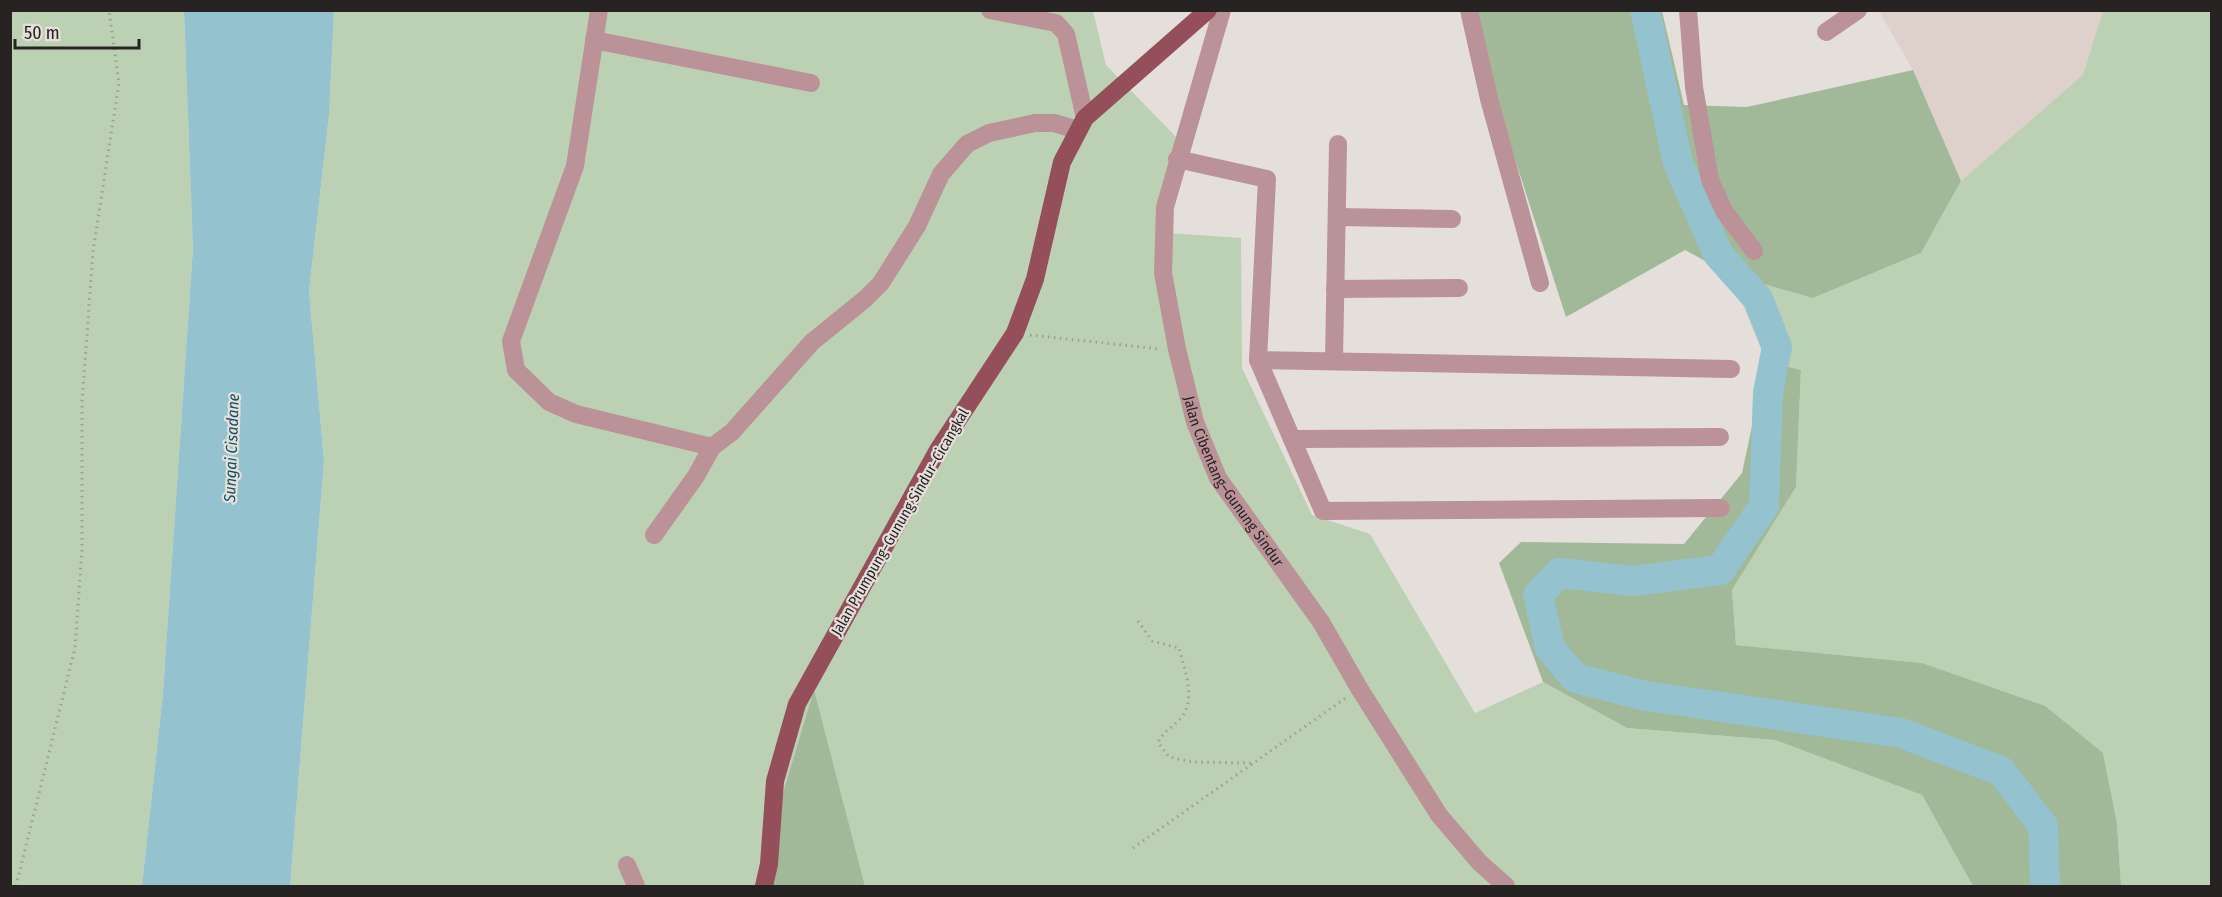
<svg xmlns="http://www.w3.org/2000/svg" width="2222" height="897" viewBox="0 0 2222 897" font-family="'Fira Sans Condensed',sans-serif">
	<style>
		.built { fill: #ded0ca }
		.green { fill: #bcd1b4 }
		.forest { fill: #a1b999 }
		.water { fill: #94c2ce }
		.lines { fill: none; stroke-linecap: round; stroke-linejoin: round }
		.river { stroke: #94c2ce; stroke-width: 30 }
		.path { stroke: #a19c99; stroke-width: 3; stroke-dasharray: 1.5 4.5; stroke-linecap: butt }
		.minor { stroke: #bb9297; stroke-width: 18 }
		.major { stroke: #954f5b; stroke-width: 18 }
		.labels { text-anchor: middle; stroke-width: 4.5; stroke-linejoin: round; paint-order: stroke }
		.street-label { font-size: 15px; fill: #262322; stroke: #e5dfdb }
		.water-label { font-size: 16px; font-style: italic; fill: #11515f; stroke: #e5dfdb }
	</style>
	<rect width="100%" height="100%" fill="#e5dfdb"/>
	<path class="built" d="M1884,10L2103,11L2084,75L1961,181L1913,70L1880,13Z"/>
	<path class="green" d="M334,10L1093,11L1106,65L1182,143L1169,233L1241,238L1242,368L1312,515L1370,534L1475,713L1543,682L1627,728L1775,740L1922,795L1973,886H865L814,692L755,886H290L324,461L309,291L329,115Z
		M10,11H184L193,246L163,693L142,886H11Z
		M2103,11H2211V886H2121L2117,823L2103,753L1922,663L1736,645L1732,590L1796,487L1801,370L1766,361L1731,275L1813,298L1921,253L1961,181L2083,75Z"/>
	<path class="forest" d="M1467,11H1662L1684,105L1747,107L1913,70L1961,181L1921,253L1813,298L1731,275L1685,250L1566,317Z
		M1766,361L1801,370L1796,487L1732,590L1736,645L1922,663L2045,706L2103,753L2117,823L2121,886H1973L1922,795L1775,740L1627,728L1543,682L1499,563L1521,542L1684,544L1742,473Z
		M814,690L865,886H755Z"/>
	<path class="water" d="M184,11H334L329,115L309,291L324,461L290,886H142L163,693L193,247Z"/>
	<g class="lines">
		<path class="river" d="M1645,10L1678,163L1718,254L1758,299L1777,347L1768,393L1764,506L1720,570L1633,581L1559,573L1538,595L1550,648L1575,678L1646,696L1901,733L2001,771L2043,826L2045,886"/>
		<path class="path" d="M1030,335L1160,349
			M1138,621L1152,641L1179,648C1184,668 1197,699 1181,718C1173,727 1164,731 1158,742L1169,757L1192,762L1251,763
			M1133,848L1347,697
			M16,886L75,648L82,549V403L93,251L119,83L109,10"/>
		<g class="minor">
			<path d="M599,10L575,166L511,341L516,370L549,402L576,414L712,447"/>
			<path d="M990,10L1056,23L1066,34L1085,118"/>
			<path id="s1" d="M1222,10L1165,207L1163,273L1177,349L1195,422L1218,478L1321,622L1359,688L1439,815L1479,862L1506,886"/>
			<path d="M1469,10L1489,99L1540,283"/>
			<path d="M1688,10L1694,87L1710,180L1724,211L1754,251"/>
			<path d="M1826,32L1858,10"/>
			<path d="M594,40L811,83"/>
			<path d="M1177,159L1267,179L1258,360L1731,369"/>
			<path d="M1337,217L1452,219"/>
			<path d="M1335,289L1459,288"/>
			<path d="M1258,360L1323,511L1721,508"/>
			<path d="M1334,361L1338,144"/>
			<path d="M1292,439L1720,437"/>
			<path d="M654,535L696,476L712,447L732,432L812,342L865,299L881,283L917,226L941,174L967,144L989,133L1035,123H1054L1078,130"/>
			<path d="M627,865L636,886"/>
		</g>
		<path class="major" d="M764,886L769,864L775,781L797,704L938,450L1015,333L1035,279L1062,162L1085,118L1208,10"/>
	</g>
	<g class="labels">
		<g class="street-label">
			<text dy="5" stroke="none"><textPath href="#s1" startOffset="494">Jalan Cibentang–Gunung Sindur</textPath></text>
			<text transform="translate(900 522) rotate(-60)" y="5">Jalan Prumpung–Gunung Sindur–Cicangkal</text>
		</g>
		<g class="water-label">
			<text transform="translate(231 448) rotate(-88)" y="6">Sungai Cisadane</text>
		</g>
	</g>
	<rect width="2222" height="897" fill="none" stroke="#262322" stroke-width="24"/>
	<path d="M15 39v9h124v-9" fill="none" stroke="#262322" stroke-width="3"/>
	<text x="24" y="39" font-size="18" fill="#262322" stroke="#e5dfdb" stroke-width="4.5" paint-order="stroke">50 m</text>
</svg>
